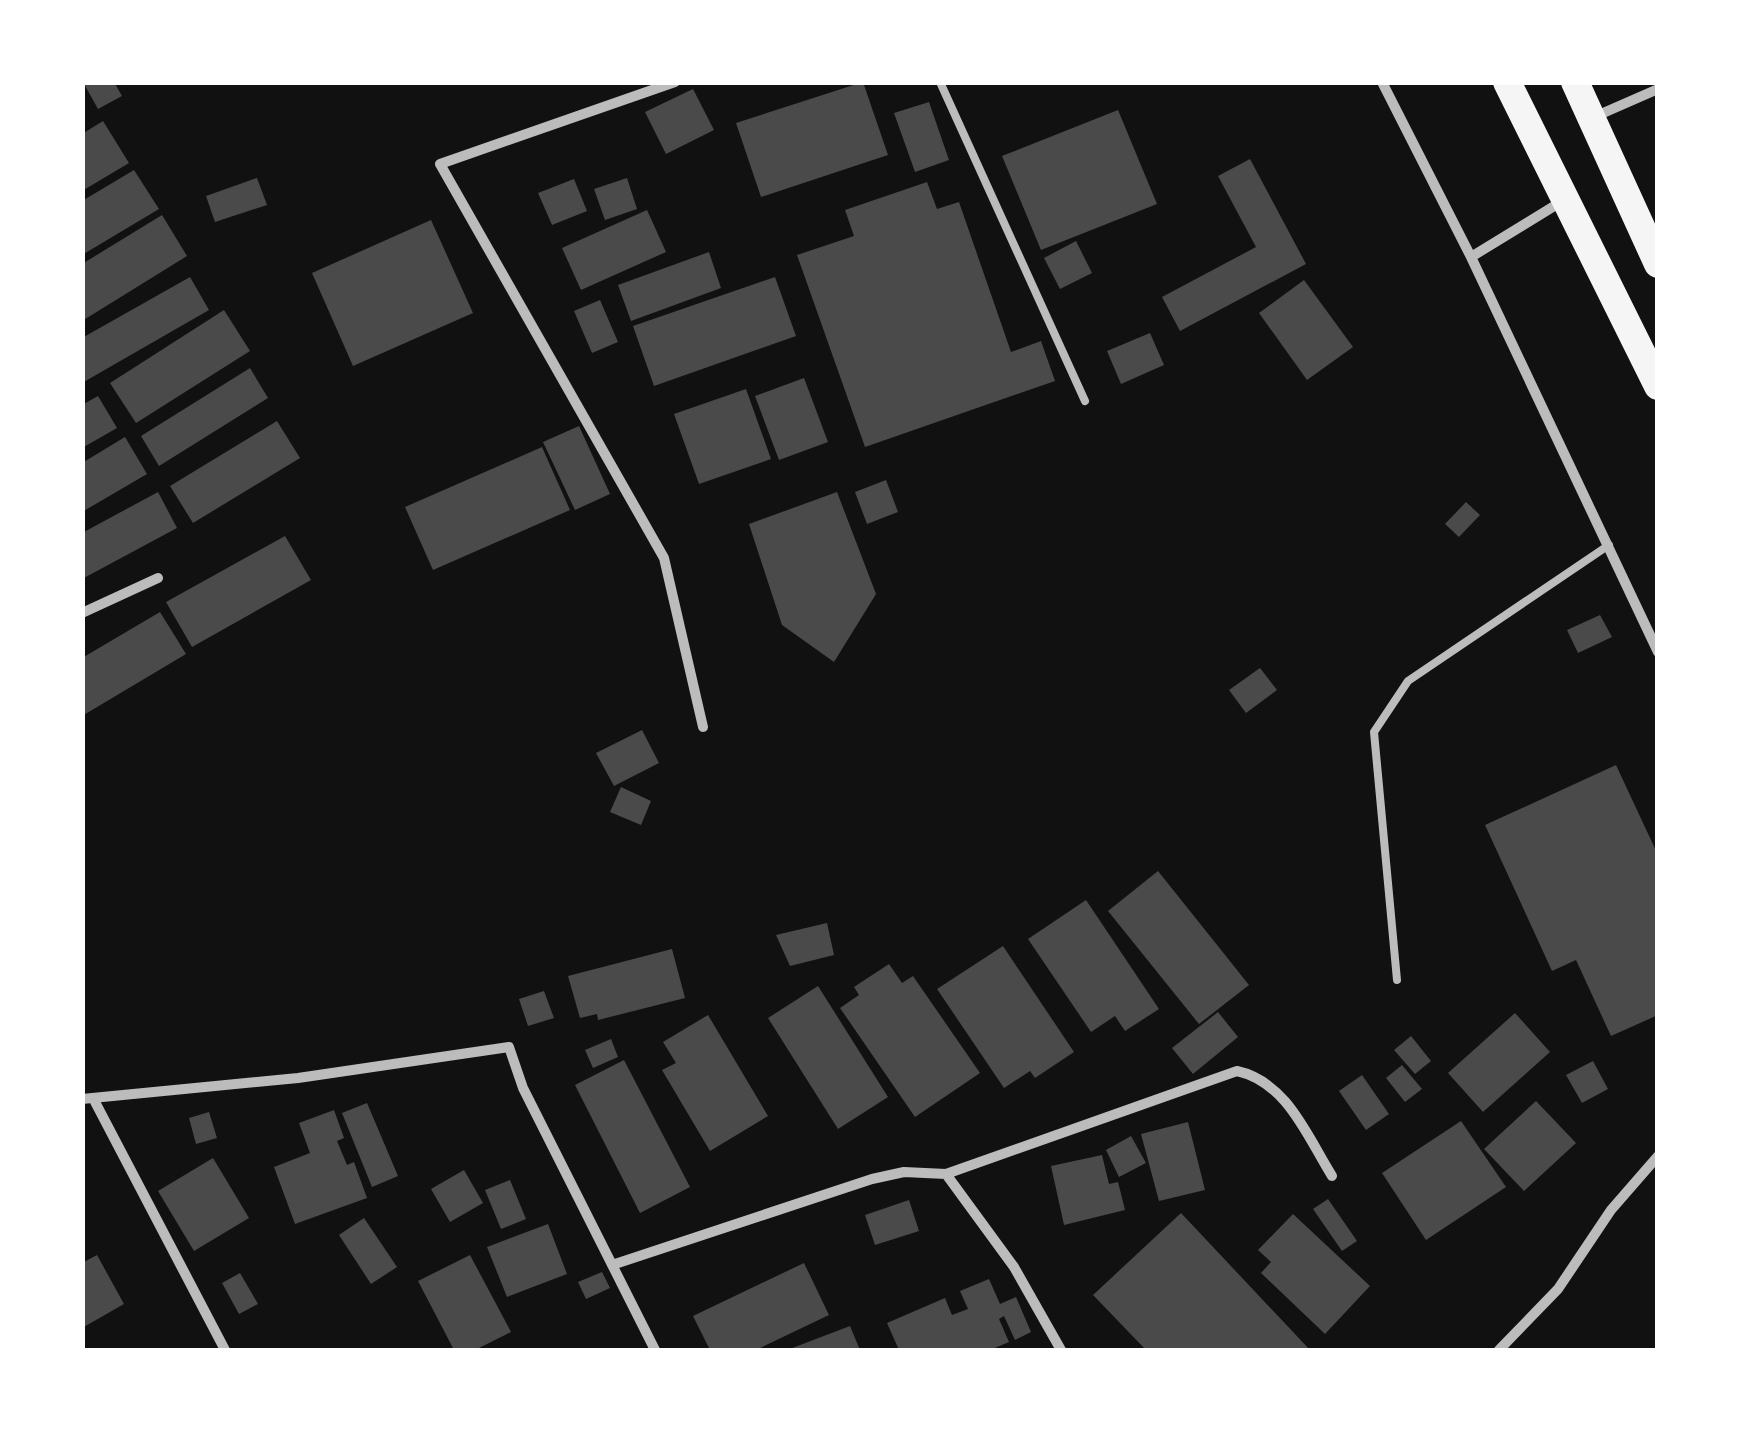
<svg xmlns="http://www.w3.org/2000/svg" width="1740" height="1433" viewBox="0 0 1740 1433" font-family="Mulish,sans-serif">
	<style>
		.building { fill: #4a4a4a }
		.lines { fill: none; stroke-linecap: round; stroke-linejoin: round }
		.service { stroke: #bcbcbc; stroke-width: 8 }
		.minor { stroke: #bcbcbc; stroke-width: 10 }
		.trunk { stroke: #f5f5f5; stroke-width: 28 }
	</style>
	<rect width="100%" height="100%" fill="#111"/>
	<path class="building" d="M83,82H114L122,96L98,109Z
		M863,82L888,155L761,197L736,123Z
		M693,89L714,130L666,154L645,112Z
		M929,102L949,160L915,172L894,113Z
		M1118,110L1157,204L1041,250L1002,156Z
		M103,121L129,163L82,191V134Z
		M1250,159L1306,264L1180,331L1162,297L1256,247L1218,176Z
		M134,170L159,209L82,255V201Z
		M257,178L267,205L215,222L206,196Z
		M627,178L637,209L605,220L594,189Z
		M574,179L587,211L552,225L538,193Z
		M927,182L937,209L959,202L1011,352L1041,341L1055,381L865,447L797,255L854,236L845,210Z
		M647,210L666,252L581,290L562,248Z
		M162,215L187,256L82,321V264Z
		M431,220L473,313L353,366L312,273Z
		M1076,241L1092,273L1060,289L1044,258Z
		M709,252L721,288L631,321L618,285Z
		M190,277L209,310L82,383V338Z
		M775,277L796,336L654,386L633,326Z
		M1304,280L1353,347L1307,380L1259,313Z
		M600,300L618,342L592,353L574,311Z
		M224,310L250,351L136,423L110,383Z
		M1150,333L1164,365L1121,384L1107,351Z
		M250,368L268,398L159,466L141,436Z
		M804,378L828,442L779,460L755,396Z
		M746,389L771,459L699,484L674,414Z
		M98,396L117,428L82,448V405Z
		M277,421L300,458L193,523L170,486Z
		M579,426L610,494L575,510L543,442Z
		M125,437L147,474L82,512V463Z
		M542,447L570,510L433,570L405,507Z
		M886,480L898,512L867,524L855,492Z
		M158,492L177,528L82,579V533Z
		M837,492L876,594L834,662L782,625L749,524Z
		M1466,502L1480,515L1459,537L1445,524Z
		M285,536L311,580L192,647L166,602Z
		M160,612L186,654L82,716V658Z
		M1600,615L1612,637L1578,653L1567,630Z
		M1260,668L1277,690L1246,713L1229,690Z
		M642,730L659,763L614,786L596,753Z
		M1616,765L1658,855V1015L1611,1036L1576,960L1552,971L1485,825Z
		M621,787L651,801L641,825L610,812Z
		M1158,871L1249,985L1199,1024L1108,911Z
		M1086,900L1159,1009L1125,1031L1115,1016L1091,1032L1028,939Z
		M827,923L834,955L790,966L776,935Z
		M1003,946L1074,1052L1035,1078L1030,1071L1004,1088L937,989Z
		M672,949L685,998L598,1020L597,1014L580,1018L568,976Z
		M889,964L902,983L913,976L980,1073L915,1117L840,1008L859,995L854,987Z
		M818,986L888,1097L838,1129L768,1018Z
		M544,991L554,1018L528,1026L519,999Z
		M1218,1012L1238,1037L1193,1074L1172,1048Z
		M1515,1013L1550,1052L1483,1112L1448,1073Z
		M708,1015L768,1116L710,1151L662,1070L676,1063L663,1042Z
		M1411,1036L1431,1061L1415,1074L1394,1050Z
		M611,1039L618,1057L593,1068L585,1050Z
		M624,1060L690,1187L640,1213L575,1085Z
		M1593,1061L1608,1089L1582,1103L1566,1075Z
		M1402,1065L1422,1089L1405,1102L1386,1078Z
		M1362,1075L1389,1114L1366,1130L1339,1091Z
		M1536,1101L1576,1143L1524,1191L1484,1149Z
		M367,1103L398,1176L372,1187L342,1113Z
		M334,1110L344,1138L337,1141L347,1165L354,1162L367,1198L295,1224L274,1167L310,1153L299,1123Z
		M209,1112L217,1138L196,1144L189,1118Z
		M1461,1121L1506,1187L1426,1240L1382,1173Z
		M1188,1122L1205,1190L1159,1201L1141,1134Z
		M1131,1136L1146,1163L1119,1177L1106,1150Z
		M1102,1155L1109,1184L1118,1182L1125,1210L1064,1225L1051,1166Z
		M213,1158L249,1218L194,1251L158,1191Z
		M464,1170L483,1203L450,1222L431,1189Z
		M510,1180L526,1219L501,1229L485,1190Z
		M1328,1199L1357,1241L1342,1251L1313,1209Z
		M909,1200L919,1231L875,1245L865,1215Z
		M1181,1213L1310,1350H1146L1093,1295Z
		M1293,1214L1370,1286L1325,1334L1261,1273L1271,1262L1258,1250Z
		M364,1218L397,1267L371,1284L339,1235Z
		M548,1224L567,1274L507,1297L487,1247Z
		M97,1255L124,1304L82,1328V1263Z
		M470,1255L511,1332L475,1350H454L418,1281Z
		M804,1263L829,1315L756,1350H710L693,1316Z
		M602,1272L610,1288L586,1299L578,1282Z
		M240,1273L258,1304L239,1314L222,1283Z
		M989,1279L1000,1304L1016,1297L1031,1332L1015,1340L1004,1316L999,1319L1009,1342L990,1350H899L887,1323L945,1298L952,1315L968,1309L960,1291Z
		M850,1326L860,1350H787Z"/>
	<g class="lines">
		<path class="service" d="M940,82L1085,401
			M1397,980L1374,732L1408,681L1609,545"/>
		<path class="minor" d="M675,82L440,164L664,558L703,727
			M1382,82L1471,257L1658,652
			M1594,117L1658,89
			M1471,257L1564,200
			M82,613L158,578
			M93,1098L225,1350
			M82,1099L298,1078L509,1047L523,1088L655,1350
			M946,1174L1237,1071C1287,1082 1307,1136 1332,1176
			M612,1265L872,1179L904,1172L946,1174L1014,1267L1061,1350
			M1499,1350L1558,1289L1611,1210L1658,1156"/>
		<path class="trunk" d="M1507,82L1658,386
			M1575,82L1658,264"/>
	</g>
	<rect width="1740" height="1433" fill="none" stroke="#ffffff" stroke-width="170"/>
</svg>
